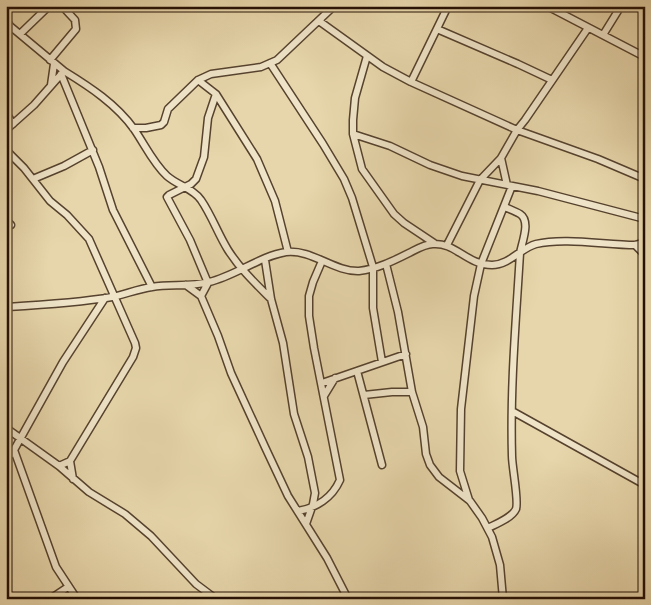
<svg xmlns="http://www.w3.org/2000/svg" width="651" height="605" viewBox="0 0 651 605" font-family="Cardo,serif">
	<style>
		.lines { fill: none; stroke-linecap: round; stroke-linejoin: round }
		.minor-casing { stroke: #56422e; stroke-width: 9 }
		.minor { stroke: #efe4c8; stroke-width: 6 }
	</style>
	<rect width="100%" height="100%" fill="#e7d6ab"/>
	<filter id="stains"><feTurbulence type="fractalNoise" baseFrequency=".004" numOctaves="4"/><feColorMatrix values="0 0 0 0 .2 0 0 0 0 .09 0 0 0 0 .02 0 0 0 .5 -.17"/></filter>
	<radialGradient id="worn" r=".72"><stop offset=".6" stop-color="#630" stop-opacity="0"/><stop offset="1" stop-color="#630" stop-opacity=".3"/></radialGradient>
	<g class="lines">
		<g class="minor-casing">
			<path id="minor" d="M547,6L645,57
				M6,11L11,6
				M6,19L10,26L64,71
				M319,21L383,67L411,82L517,130L598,159L645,179
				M437,29L518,64L552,80
				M20,34L49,6
				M603,35L621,6
				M367,56L355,98L353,120V134L362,169L394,214L404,223L434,243
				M50,60L76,29L75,20L62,6
				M270,63L323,144L344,179L352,198L373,267V308L382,362
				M61,74L99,167L113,210L152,287
				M198,80L216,94L257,159L275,201L288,252
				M411,82L448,6
				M51,85L54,64
				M6,113L13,124
				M133,128H146L161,125L164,122L168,109L198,80L211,74L261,67L277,60L334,6
				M6,130L34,105L64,71C90,87 116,104 134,129C145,145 153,163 167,176C177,185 194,189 201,200C212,216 218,234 228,250C240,269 256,284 271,299
				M353,134L390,146L430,165L462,176L538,191L645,219
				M6,150L24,168L50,201L67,215L89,239L135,343L136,348L133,357L70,461L59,466
				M501,158L507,185
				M33,179L64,166L93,150
				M6,220L11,225
				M447,245L480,180L501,158L517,130L525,120L588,28
				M635,245L645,255
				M265,260L271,299L283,343L294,414L308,457L315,493L313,504L306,524
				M386,264L398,312L412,392L423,427L426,454L430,465L439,477L470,501L482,518L492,537L500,565L503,599
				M186,285L201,296L218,336L231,373L265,447L288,496L327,558L348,599
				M201,296L208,283L190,240L167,197L169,195L191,184L196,179L204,157L208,118L216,94
				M6,307C41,305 77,303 112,297C126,294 138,289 152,287C171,284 190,287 209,282C235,276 260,256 286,252C312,249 334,272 359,271C377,269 393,261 409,253C417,249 425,244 433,244C455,242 467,265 492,265C509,265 521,248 536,244C564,237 606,245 635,245L645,242
				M357,371L382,465
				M322,383L406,354
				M364,395L392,392H412
				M324,396L335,378
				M512,411L645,485
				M6,428L59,466L89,492L125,514L151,536L196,584L216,599
				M6,458L14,452
				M70,461L73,479
				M469,500L460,471L461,409L474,296L481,264L512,186
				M298,511C316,508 332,498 340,480L314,348L309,316V296L313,282L322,261
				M488,528C496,524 512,518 516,509C519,501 512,467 512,456C510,388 516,320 520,253C522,242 531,221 520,214C515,211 509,209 505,207
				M50,599L68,587
				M77,599L56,567L14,450L63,362L105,298"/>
		</g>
		<use href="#minor" class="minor"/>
	</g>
	<rect width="651" height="605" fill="none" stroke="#e7d6ab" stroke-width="25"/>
	<rect x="8" y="8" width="636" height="590" fill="none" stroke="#251005" stroke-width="2.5"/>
	<rect x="12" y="12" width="626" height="580" fill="none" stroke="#251005"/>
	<rect width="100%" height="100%" filter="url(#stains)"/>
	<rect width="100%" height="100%" fill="url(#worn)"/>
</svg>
